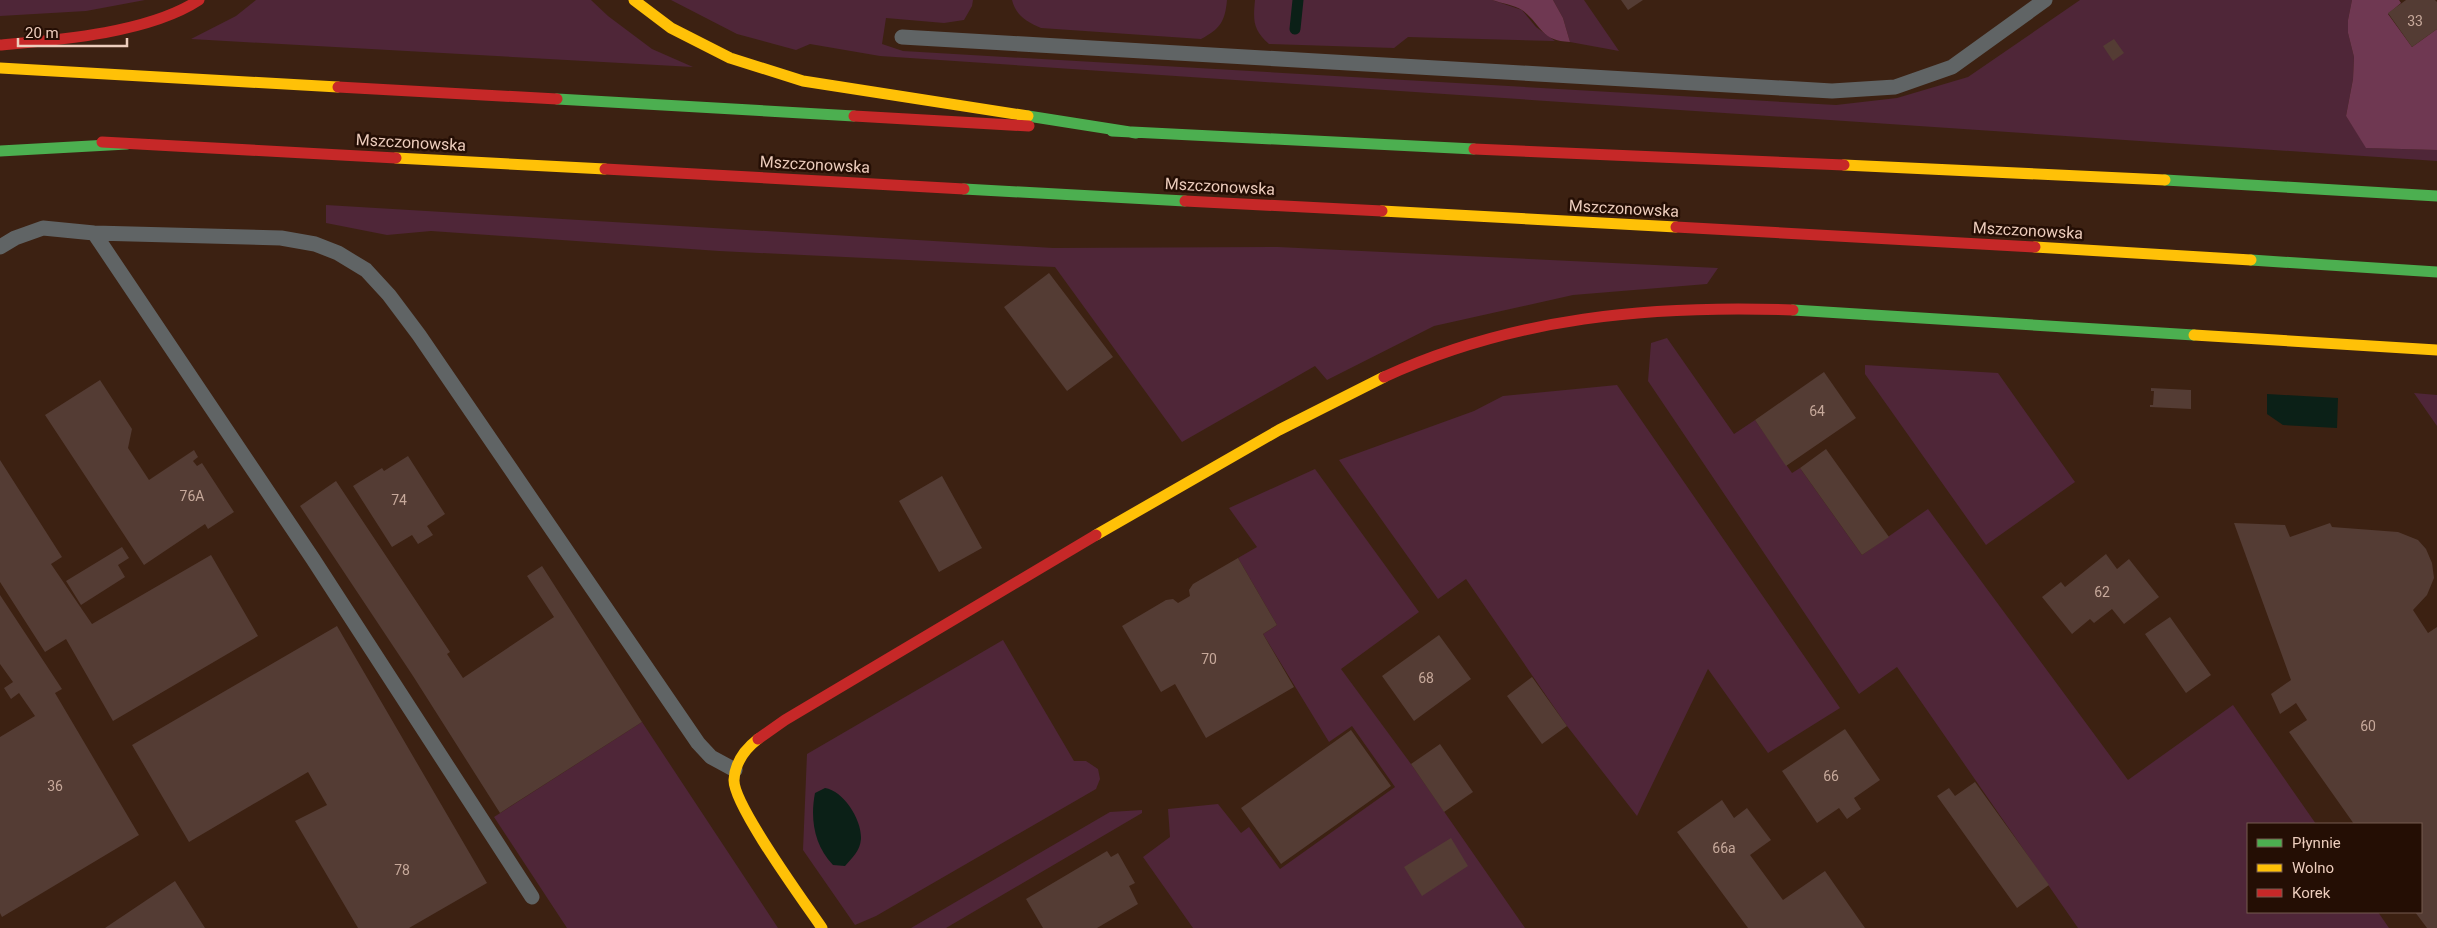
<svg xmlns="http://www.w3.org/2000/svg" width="2437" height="928" viewBox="0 0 2437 928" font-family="Roboto,sans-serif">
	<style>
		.green { fill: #4f2638 }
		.forest { fill: #6f3852 }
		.water { fill: #0b2017 }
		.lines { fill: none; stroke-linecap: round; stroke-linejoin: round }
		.stream { stroke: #0b2017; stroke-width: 11 }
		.building { fill: #543c34 }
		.lane { stroke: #606465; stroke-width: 15 }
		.fast { stroke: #4caf50; stroke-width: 11 }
		.slow { stroke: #ffc107; stroke-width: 11 }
		.jam { stroke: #c62828; stroke-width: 11 }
		.labels { text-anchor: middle; stroke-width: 5; stroke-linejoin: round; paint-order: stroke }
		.number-label { font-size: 14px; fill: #c7a99b }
		.street-label { font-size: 16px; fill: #edcdbd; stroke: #240e04 }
	</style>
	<rect width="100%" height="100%" fill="#3c2112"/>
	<path class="green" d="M0,0H145L86,11L0,16Z
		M256,0H591L608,16L652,49L693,67L191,39L236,16Z
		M671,0H973L972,6L964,20L944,23L886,18L882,44L903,51L1836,105L1897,98L1968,77L2080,0H2352L2348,20V33L2354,57L2353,79L2346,116L2367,148L2437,150V161L880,56L810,44L796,50L737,34Z
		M1012,0H1227C1225,22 1220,29 1201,39L1041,28C1027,22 1016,16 1012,0Z
		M1255,0H1492L1522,10L1536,27L1555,41L1408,37L1394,48L1269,44C1253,30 1253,21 1255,0Z
		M1553,0H1584L1619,51L1570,42L1563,18Z
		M326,205L1053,248L1278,247L1718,268L1707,284L1573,295L1434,326L1327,380L1315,366L1182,442L1055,267L719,251L431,231L387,235L326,223Z
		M1667,338L1734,434L1755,420L1792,473L1800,468L1862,555L1928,509L2128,780L2233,705L2316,824H2248V912H2378L2389,928H2078L1897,667L1859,694L1648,381L1651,343Z
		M1865,365L1998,373L2075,482L1986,545L1865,374Z
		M1617,385L1840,708L1768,753L1708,669L1637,816L1567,726L1466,579L1438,599L1339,460L1474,411L1503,396Z
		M2414,393L2437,395V426Z
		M1315,469L1419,612L1341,669L1411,764L1525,928H1193L1143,857L1170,837L1168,809L1218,804L1241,833L1249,827L1280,869L1395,787L1352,726L1329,742L1263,634L1277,625L1238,558L1257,547L1229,508Z
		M1003,640L1074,761H1086L1098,769L1100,779L1096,789L876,916L855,925L803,850L807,754Z
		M642,722L778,928H567L494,817Z
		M1142,810V813L946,928H911L1110,812Z"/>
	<path class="forest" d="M1492,0H1553L1563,18L1570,42C1540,41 1542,25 1522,10C1514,5 1501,3 1492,0Z
		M2352,0H2399L2401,3L2388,14L2412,47L2437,29V150L2366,148L2346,116L2353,79L2354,57L2348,33V20Z"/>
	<path class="water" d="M2267,394L2338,398L2337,428L2283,425L2267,414Z
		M825,788C844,791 862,820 861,839C860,851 852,858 845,866L833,865C814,845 810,819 815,793Z"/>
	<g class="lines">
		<path class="stream" d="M1295,29L1298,0"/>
	</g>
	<path class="building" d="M1621,0H1643L1628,10Z
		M2406,0H2435L2437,2V29L2412,47L2388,13Z
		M2114,39L2124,53L2113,61L2103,46Z
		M1049,273L1113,357L1067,391L1004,307Z
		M1824,372L1856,418L1786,466L1755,420Z
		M100,380L132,429L128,448L149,480L194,450L198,457L193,461L197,466L202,463L234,512L208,529L205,524L144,565L45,415Z
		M2151,388L2191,390V409L2150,407V405H2153L2154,391H2151Z
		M1826,449L1889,537L1862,555L1800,468Z
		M408,456L445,514L427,526L433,535L418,544L412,535L392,547L353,486L382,468L384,471Z
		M0,460L62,557L51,564L92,624L211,555L258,636L113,721L66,639L45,652L0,582Z
		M942,476L982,548L939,572L899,501Z
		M336,481L450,652L447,654L463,678L554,617L527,576L542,566L642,722L500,813L413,676L300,506Z
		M2234,523L2285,525L2290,537L2330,523L2332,527L2398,532L2418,540L2426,549L2432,563L2434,578L2427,595L2413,610L2428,633L2437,627V928H2427L2415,912H2421V824H2354L2289,732L2307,720L2296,703L2280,714L2271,694L2291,680Z
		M122,547L129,558L118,565L125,577L81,605L66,581Z
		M2106,554L2117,569L2129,559L2159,597L2124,624L2112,609L2094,623L2090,619L2072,634L2042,597L2061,582L2065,587Z
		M1238,558L1277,625L1263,634L1294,687L1206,738L1175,684L1161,692L1122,626L1166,600L1173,599L1178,603L1190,596L1189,590L1193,584Z
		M0,595L62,689L55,693L139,835L2,917L0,913V737L35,716L19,693L11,699L4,688L13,682L0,664Z
		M2170,617L2211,675L2186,693L2145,634Z
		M337,626L487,883L409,928H358L295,821L327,805L308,772L189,842L132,745Z
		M1439,635L1471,679L1414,721L1382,676Z
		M1532,677L1567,726L1542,744L1507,696Z
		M1845,729L1880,780L1854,798L1861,809L1847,819L1839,808L1817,823L1782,771Z
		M1351,730L1391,786L1281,864L1241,808Z
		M1440,744L1473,792L1444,812L1411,764Z
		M1975,782L2049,885L2017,908L1937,796L1949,788L1955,796Z
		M1722,800L1734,818L1747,808L1771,840L1750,855L1783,900L1825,871L1865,928H1748L1677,832Z
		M1451,838L1468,866L1422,896L1404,867Z
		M1107,851L1111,857L1118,853L1135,883L1129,886L1138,904L1097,928H1043L1026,899Z
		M175,881L205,928H105Z"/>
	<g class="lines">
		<path class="lane" d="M902,37L1832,91L1895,87L1952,67L2045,0
			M94,233L313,559L532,897
			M0,247L15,238L43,228L94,233L281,238L315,244L338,253L366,270L389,295L419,335L698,743L711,757L735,770"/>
		<path class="fast" d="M557,99L854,116
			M1028,116L1136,133
			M1112,131L1474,149
			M0,151L127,144
			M2165,180L2437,196
			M964,189L1185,201
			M2251,260L2437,272
			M1793,310L2194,335"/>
		<path class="slow" d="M634,0L671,28L730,58L803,81L1028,116
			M0,68L338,87
			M396,158L605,169
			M1844,165L2165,180
			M1382,211L1676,227
			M2035,247L2251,260
			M2194,335L2437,350
			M1096,535L1279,430L1384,377
			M758,739C745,749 735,763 734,780C733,805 805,903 822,928"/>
		<path class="jam" d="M0,45C59,40 149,33 199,0
			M338,87L557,99
			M854,116L1029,126
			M102,142L396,158
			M1474,149L1844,165
			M605,169L964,189
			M1185,201L1382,211
			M1676,227L2035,247
			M1384,377C1515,317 1649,305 1793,310
			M758,739L785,720L1096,535"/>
	</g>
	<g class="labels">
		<g class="number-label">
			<text x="2415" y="26">33</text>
			<text x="1817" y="416">64</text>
			<text x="192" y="501">76A</text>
			<text x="399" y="505">74</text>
			<text x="2102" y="597">62</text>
			<text x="1209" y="664">70</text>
			<text x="1426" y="683">68</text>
			<text x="2368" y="731">60</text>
			<text x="1831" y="781">66</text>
			<text x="55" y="791">36</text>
			<text x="1724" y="853">66a</text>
			<text x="402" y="875">78</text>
		</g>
		<g class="street-label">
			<text transform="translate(411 142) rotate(3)" y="6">Mszczonowska</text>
			<text transform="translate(815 164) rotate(3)" y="6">Mszczonowska</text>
			<text transform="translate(1220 186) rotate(3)" y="6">Mszczonowska</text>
			<text transform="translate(1624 208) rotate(3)" y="6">Mszczonowska</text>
			<text transform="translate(2028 230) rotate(3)" y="6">Mszczonowska</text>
		</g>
	</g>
	<rect x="2247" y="823" width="175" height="90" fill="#240e04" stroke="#745a4e"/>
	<rect x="2257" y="839" width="25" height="8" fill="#4caf50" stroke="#745a4e"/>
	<text x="2292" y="848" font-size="15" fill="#edcdbd">Płynnie</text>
	<rect x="2257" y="864" width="25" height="8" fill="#ffc107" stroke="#745a4e"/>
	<text x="2292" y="873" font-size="15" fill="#edcdbd">Wolno</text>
	<rect x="2257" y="889" width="25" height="8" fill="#c62828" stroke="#745a4e"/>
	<text x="2292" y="898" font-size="15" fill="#edcdbd">Korek</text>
	<path d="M18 38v8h109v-8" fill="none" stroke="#edcdbd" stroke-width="2.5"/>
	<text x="25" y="38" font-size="15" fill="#edcdbd" stroke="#240e04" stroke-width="4" paint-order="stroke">20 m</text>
</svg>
